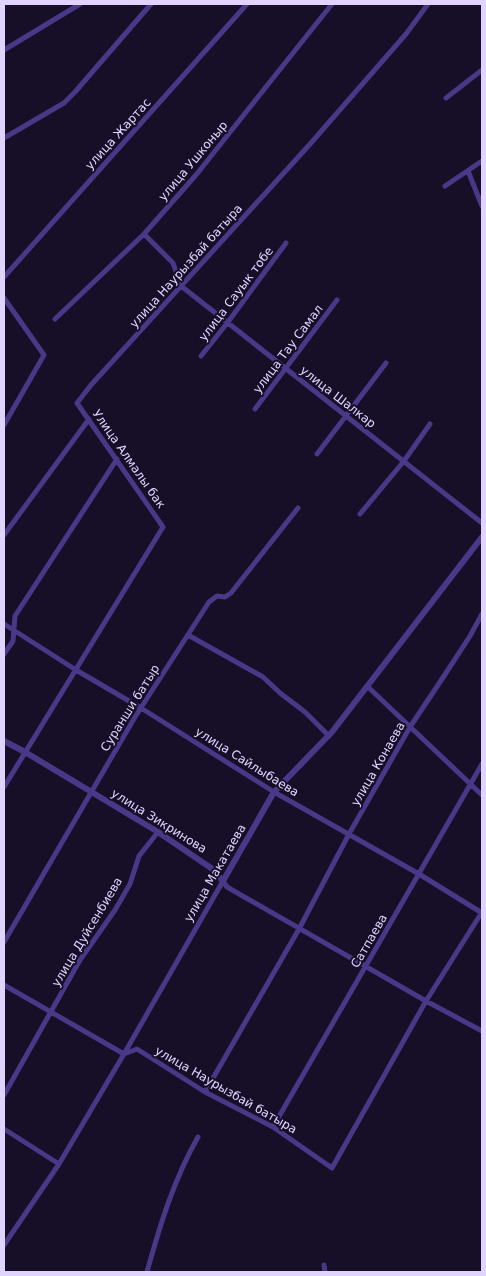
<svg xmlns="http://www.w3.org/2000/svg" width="486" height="1276" viewBox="0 0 486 1276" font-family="'DejaVu Sans',sans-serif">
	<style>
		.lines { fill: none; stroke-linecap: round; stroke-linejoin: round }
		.minor { stroke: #493887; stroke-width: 5 }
		.tertiary { stroke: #493887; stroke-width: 6 }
		.labels { text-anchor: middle; stroke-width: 4; stroke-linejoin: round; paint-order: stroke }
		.street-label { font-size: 12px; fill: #e0d4ff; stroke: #170e27 }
	</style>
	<rect width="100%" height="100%" fill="#170e27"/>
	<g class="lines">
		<path class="minor" d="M4,50L80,4
			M446,98L482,70
			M4,138L64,103L75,92L151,4
			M468,171L482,206
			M445,186L482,161
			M144,234L173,263L181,286L482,523
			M4,277L247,4
			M4,298L44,355L4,425
			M55,319L144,234L196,175L332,4
			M201,356L228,322L286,243
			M255,409L337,300
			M317,454L386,363
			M360,514L404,461L430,424
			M4,535L89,419
			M4,624L76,670L141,708L274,792L419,874L482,913
			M188,635L263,677L280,693L305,712L329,736
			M4,654L13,641L15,616L117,459
			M367,686L482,795
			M4,787L163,527L77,403L91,385L311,143L406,34L428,4
			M4,942L135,717L209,602L217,596L225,597L231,593L298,508
			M4,985L124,1054L137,1049L205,1092L273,1127L332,1168L426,1001L482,912
			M205,1092L299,929L349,834L410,727L442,679L470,636L482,614
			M4,1095L80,960L115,910L130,884L139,856L158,832
			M273,1127L482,764
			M4,1129L59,1164
			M4,1245L59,1164L124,1054L223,881L227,887L426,1001L482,1031
			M324,1265L325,1272
			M147,1272C160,1225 174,1179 198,1137"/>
		<path class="tertiary" d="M4,741L25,752L158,832L211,868L223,881L274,792L332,732L482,537"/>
	</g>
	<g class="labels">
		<g class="street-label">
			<text transform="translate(118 134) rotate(-48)" y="4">улица Жартас</text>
			<text transform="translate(193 161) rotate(-50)" y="4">улица Ушконыр</text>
			<text transform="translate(186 266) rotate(-48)" y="4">улица Наурызбай батыра</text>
			<text transform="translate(236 294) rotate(-53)" y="4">улица Сауык тобе</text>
			<text transform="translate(288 349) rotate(-53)" y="4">улица Тау Самал</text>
			<text transform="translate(338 397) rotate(38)" y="4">улица Шалкар</text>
			<text transform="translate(129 459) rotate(55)" y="4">Улица Алмалы бак</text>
			<text transform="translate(130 708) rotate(-58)" y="4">Суранши батыр</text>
			<text transform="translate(247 762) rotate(32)" y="4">улица Сайлыбаева</text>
			<text transform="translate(378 764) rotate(-60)" y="4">улица Конаева</text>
			<text transform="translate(159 821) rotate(32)" y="4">улица Зикринова</text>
			<text transform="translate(215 873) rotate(-60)" y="4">улица Макатаева</text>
			<text transform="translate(87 932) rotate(-59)" y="4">улица Дуйсенбиева</text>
			<text transform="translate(369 941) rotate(-60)" y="4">Сатпаева</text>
			<text transform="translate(226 1090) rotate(30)" y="4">улица Наурызбай батыра</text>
		</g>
	</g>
	<rect width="486" height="1276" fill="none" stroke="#e0d4ff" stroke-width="10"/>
</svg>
